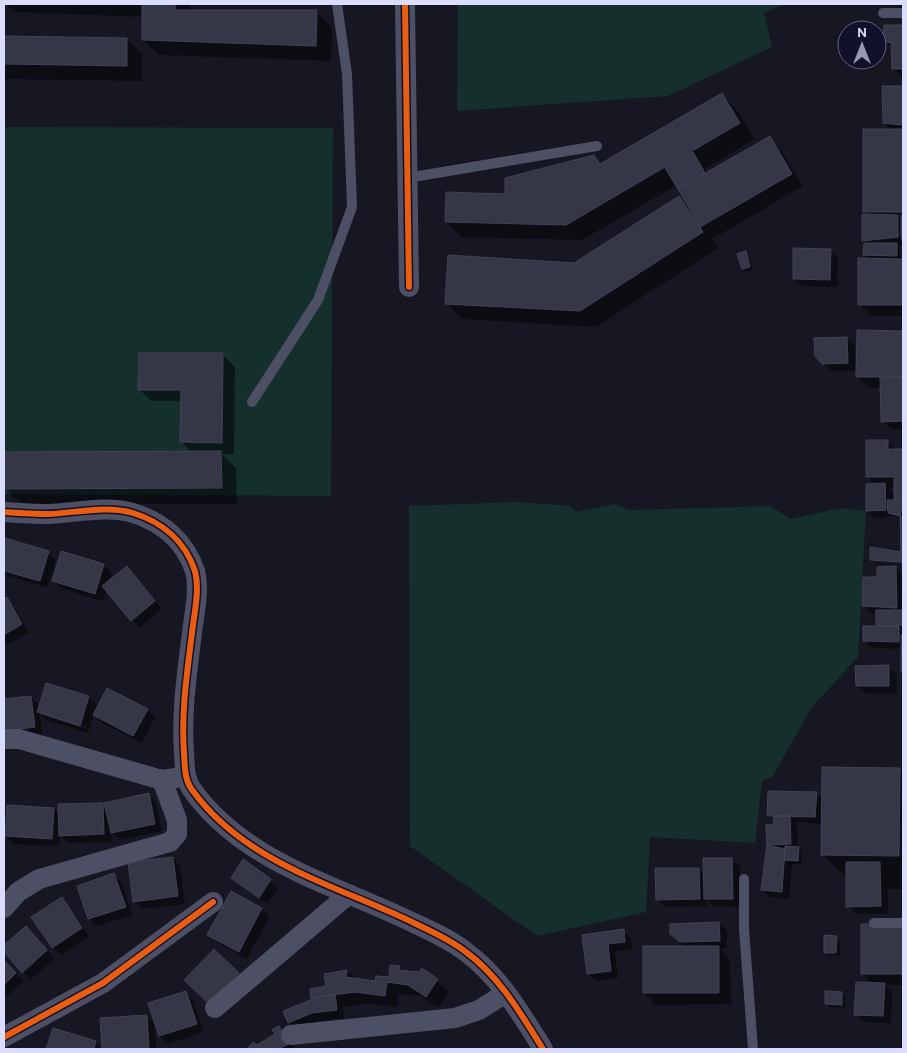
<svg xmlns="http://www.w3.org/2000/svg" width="907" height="1053" viewBox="0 0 907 1053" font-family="Overpass,sans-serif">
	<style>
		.green { fill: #142f2c }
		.shadow { fill: #0007; fill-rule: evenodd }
		.building { fill: #353646; stroke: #424257 }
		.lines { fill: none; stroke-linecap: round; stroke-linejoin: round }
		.service { stroke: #4d4f64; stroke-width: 10 }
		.minor { stroke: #4d4f64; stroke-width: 20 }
		.cycleway-casing { stroke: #11112a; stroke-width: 9 }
		.cycleway { stroke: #e95d12; stroke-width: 6 }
	</style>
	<rect width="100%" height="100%" fill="#171724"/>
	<path class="green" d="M458,4H785L764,13L772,47L668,96L457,111Z
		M4,127L333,128L331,496L4,494Z
		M518,502L570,506L576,512L616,504L629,510L770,506L791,519L841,508L866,511L858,657L811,708L773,776L762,781L755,843L650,837L646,912L537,936L410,846L409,506Z"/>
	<path class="shadow" d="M6,4H190V12H316L332,27L331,61L159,55L143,40V17L15,12Z
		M899,4H903V11L899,7Z
		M885,26H903V79L893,68L892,48L884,41Z
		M4,37L127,39L142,55V81L4,79Z
		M883,87H903V245L899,246L901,260H903V316H871L859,304L869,259L865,255L867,244L863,241L868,215L865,212L892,130L884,122Z
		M722,94L737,110L755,139L705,169L708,173L769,138L781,150L803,186L712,239L718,248L596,327L462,319L447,303L574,264L679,198L689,207L677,185L582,240L462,237L446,222L594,156L602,164Z
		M830,250L838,258L837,287L802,286L794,279Z
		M746,253L749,256L753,270L747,272L743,269Z
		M858,332H903V429H891L883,421L881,388H869L857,376Z
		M847,339L855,346V371H831L823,363Z
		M223,355L235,367L234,454H222L236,468L237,504H20L5,488L192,453L182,442V401H151L139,389Z
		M887,441L896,450H903V561L873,559V562L903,565L875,564L871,560L872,548L902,553L901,518L894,516L875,518L867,511L875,485L868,477ZM889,488H895V499L897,501H893V492Z
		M6,540L48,553L56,560L47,588L4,574V547Z
		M62,552L104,565L112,573L109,582L127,568L162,609L139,628L107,589L103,601L61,588L53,580Z
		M895,568L903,575V673L902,649L872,648L864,640L877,627V614H872L864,606L878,578Z
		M6,599L14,607L29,632L4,647V600Z
		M889,667L897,675L896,694L865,693L857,685Z
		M47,684L89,697L97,705L94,713L147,710L155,717L142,743L102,723L94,714L88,733L46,720L40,713L42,735L4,739V701L31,697L40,706ZM46,714L86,726V729L46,716Z
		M899,769L903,773V889H888V914H856L848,906V880L822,854V824L797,822L798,848L802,851L801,864H792L789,899L770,897L762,890L768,845L775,825V822L769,816L817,793L823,799Z
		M148,795L156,802L162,831L120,840L111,832L112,842L68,843L60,835L59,846L14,844L6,836L4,841V809L7,812L53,809L60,815L103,804L107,808Z
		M173,858L180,866L185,904L142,909L134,901Z
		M732,860L740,867V907L713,906L707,900V906L665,907L657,899L698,869L705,875Z
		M244,861L278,888L267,904L232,877Z
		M114,875L122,883L132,915L97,926L89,919Z
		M231,893L262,909L269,917L247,959L217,942L209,935Z
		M62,898L89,936L61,955L53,947Z
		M719,923L727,931V948L720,949L730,959L731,1004L656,1005L644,993L686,947L680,942Z
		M903,925V985H885L892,992L891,1023L864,1022L856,1015L873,984L862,973Z
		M26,928L54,959L30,980L4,950V947Z
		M623,931L631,938L633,949L615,952L618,978L596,981L588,973L583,936Z
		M836,937L840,941V956H828L825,953Z
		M4,962L23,981L4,1000Z
		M399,968L403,971L420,974L423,970L449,992L438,1008L421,996L398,994L397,1007L367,1003L343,1007L344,1018L320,1021L297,1030L289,1022L314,1000L312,997L327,987L325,975L347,971L355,979L376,982L390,979Z
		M185,992L193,1000L204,1032L168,1044L160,1036L150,1003Z
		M842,993L845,997V1008L830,1007L826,1004Z
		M147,1016L154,1024L156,1049H103L101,1019Z
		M279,1027L296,1049H249L253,1044L257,1047L276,1035Z
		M54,1029L95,1042L102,1049H48Z"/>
	<path class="building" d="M142,4H175V10H317L316,46L142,40Z
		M884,25H903V69H892L891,43L883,41Z
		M4,36L127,38V66L4,64Z
		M882,86H903V125L883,123Z
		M722,93L740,123L566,225L445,222L446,192L505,194V178L594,155L600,164Z
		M863,129H903V212H863Z
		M770,136L792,174L700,227L678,189Z
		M693,152L705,173L678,189L665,168Z
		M679,196L703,232L580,311L445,304L448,255L574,263Z
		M862,214L898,215V237L862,241Z
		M901,215H903V245L901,235Z
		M864,243H897V256L863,255Z
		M793,248L831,249L830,280L793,279Z
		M746,251L750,267L742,269L737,254Z
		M858,258L903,259V305H858Z
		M857,330L903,331V377H856Z
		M847,337L848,363L822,364L815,356L814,338Z
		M139,353H223L222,443L180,442L181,390H138Z
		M903,377V421L881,422L880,378Z
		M866,440H888V449H903V499H894V477H866Z
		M221,451L222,488L4,489V452Z
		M885,483L886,510L866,511V484Z
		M887,500H903L900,516L888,513Z
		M900,516H903V552H901Z
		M5,538L49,551L40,581L4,571Z
		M870,547L901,552L902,562L870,560Z
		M61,551L104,564L95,594L52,581Z
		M127,566L155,601L131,621L102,586Z
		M896,566L897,608L862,606L863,577H877V567Z
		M7,597L22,624L4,635V599Z
		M876,610H903V625L876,626Z
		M863,626H899V642L863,641Z
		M901,635H903V672H901Z
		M889,665V686H856L855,666Z
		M46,683L89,696L80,726L37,712Z
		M107,688L148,709L133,736L93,715Z
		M31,696L35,727L4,731V699Z
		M822,767L900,768L899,856L821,855Z
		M768,791L817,792L815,817L767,816Z
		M149,793L155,824L111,833L104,803Z
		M103,803L104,834L59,836L58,804Z
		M7,805L54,808L52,839L5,836Z
		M790,815L791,844L767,845L766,825L774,824L773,816Z
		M767,845L785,849L782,892L761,890Z
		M785,846L799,847L798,861L784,860Z
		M173,857L178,896L133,902L128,862Z
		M703,858H732L733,899H704Z
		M243,859L271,879L259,898L231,878Z
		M846,862H880L881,906L846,907Z
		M655,868H699L700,899L656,900Z
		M114,873L126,907L88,919L77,886Z
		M231,891L262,908L239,952L207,935Z
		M62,897L82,928L52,948L31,917Z
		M719,922L720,941L680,942L670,934V924Z
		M861,924H903V974H861Z
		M26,926L47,950L22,973L4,952V945Z
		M624,929L625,942L608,944L611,971L587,974L582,935Z
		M824,935L837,936L836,953H824Z
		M643,946H719V993H643Z
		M214,949L239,973L209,1004L184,980Z
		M4,960L16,973L4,985Z
		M390,965L400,966L399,970L419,972L422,968L438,979L426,997L408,985L387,982L385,996L355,992L311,998L310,989L326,986L324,974L347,970L346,977L375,981L376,976L389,977Z
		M856,982L885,983L883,1016L854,1015Z
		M186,991L197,1024L159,1036L148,1003Z
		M825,991L842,992V1005L825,1004Z
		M335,994L337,1010L312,1013L288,1023L283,1011L320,996Z
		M147,1015L149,1049H102L100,1018Z
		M279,1026L290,1043L279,1049H247L253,1042L257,1045L275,1034L272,1030Z
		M53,1028L96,1041L94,1049H46Z"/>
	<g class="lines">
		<path class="service" d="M883,13H903
			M407,178L597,146
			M252,402L318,300L352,207L347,74L337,4
			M744,879V929L753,1049
			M874,923H903"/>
		<path class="minor" d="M405,4L409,287
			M4,512C19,513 34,514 48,514C75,513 107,505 133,513C162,522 185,541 195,571C200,590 194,614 192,633C187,673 181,713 184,753C185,766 184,780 193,791C246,864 339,886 416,924C433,932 451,940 466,952C500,977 521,1014 543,1049
			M4,739H19L162,780L176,778
			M4,908L18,892L39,879L170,842L177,834V820L162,780
			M215,1008L349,894
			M291,1035L455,1018L479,1010L506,993
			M4,1037L103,983L213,902"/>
		<g class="cycleway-casing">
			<path id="cycleway" d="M405,4L409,287
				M4,512C19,513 34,514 48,514C75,513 107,505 133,513C162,522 185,541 195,571C200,590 194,614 192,633C187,673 181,713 184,753C185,766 184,780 193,791C246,864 339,886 416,924C433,932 451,940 466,952C500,977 521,1014 543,1049
				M4,1037L103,983L213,902"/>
		</g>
		<use href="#cycleway" class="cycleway"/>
	</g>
	<rect width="907" height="1053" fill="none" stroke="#dbddfe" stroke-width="10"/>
	<g transform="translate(862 45)"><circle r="24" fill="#11112a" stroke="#62637f"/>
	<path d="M0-4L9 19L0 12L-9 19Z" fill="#9698b2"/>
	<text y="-8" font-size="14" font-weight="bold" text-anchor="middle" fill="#dbddfe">N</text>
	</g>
</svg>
